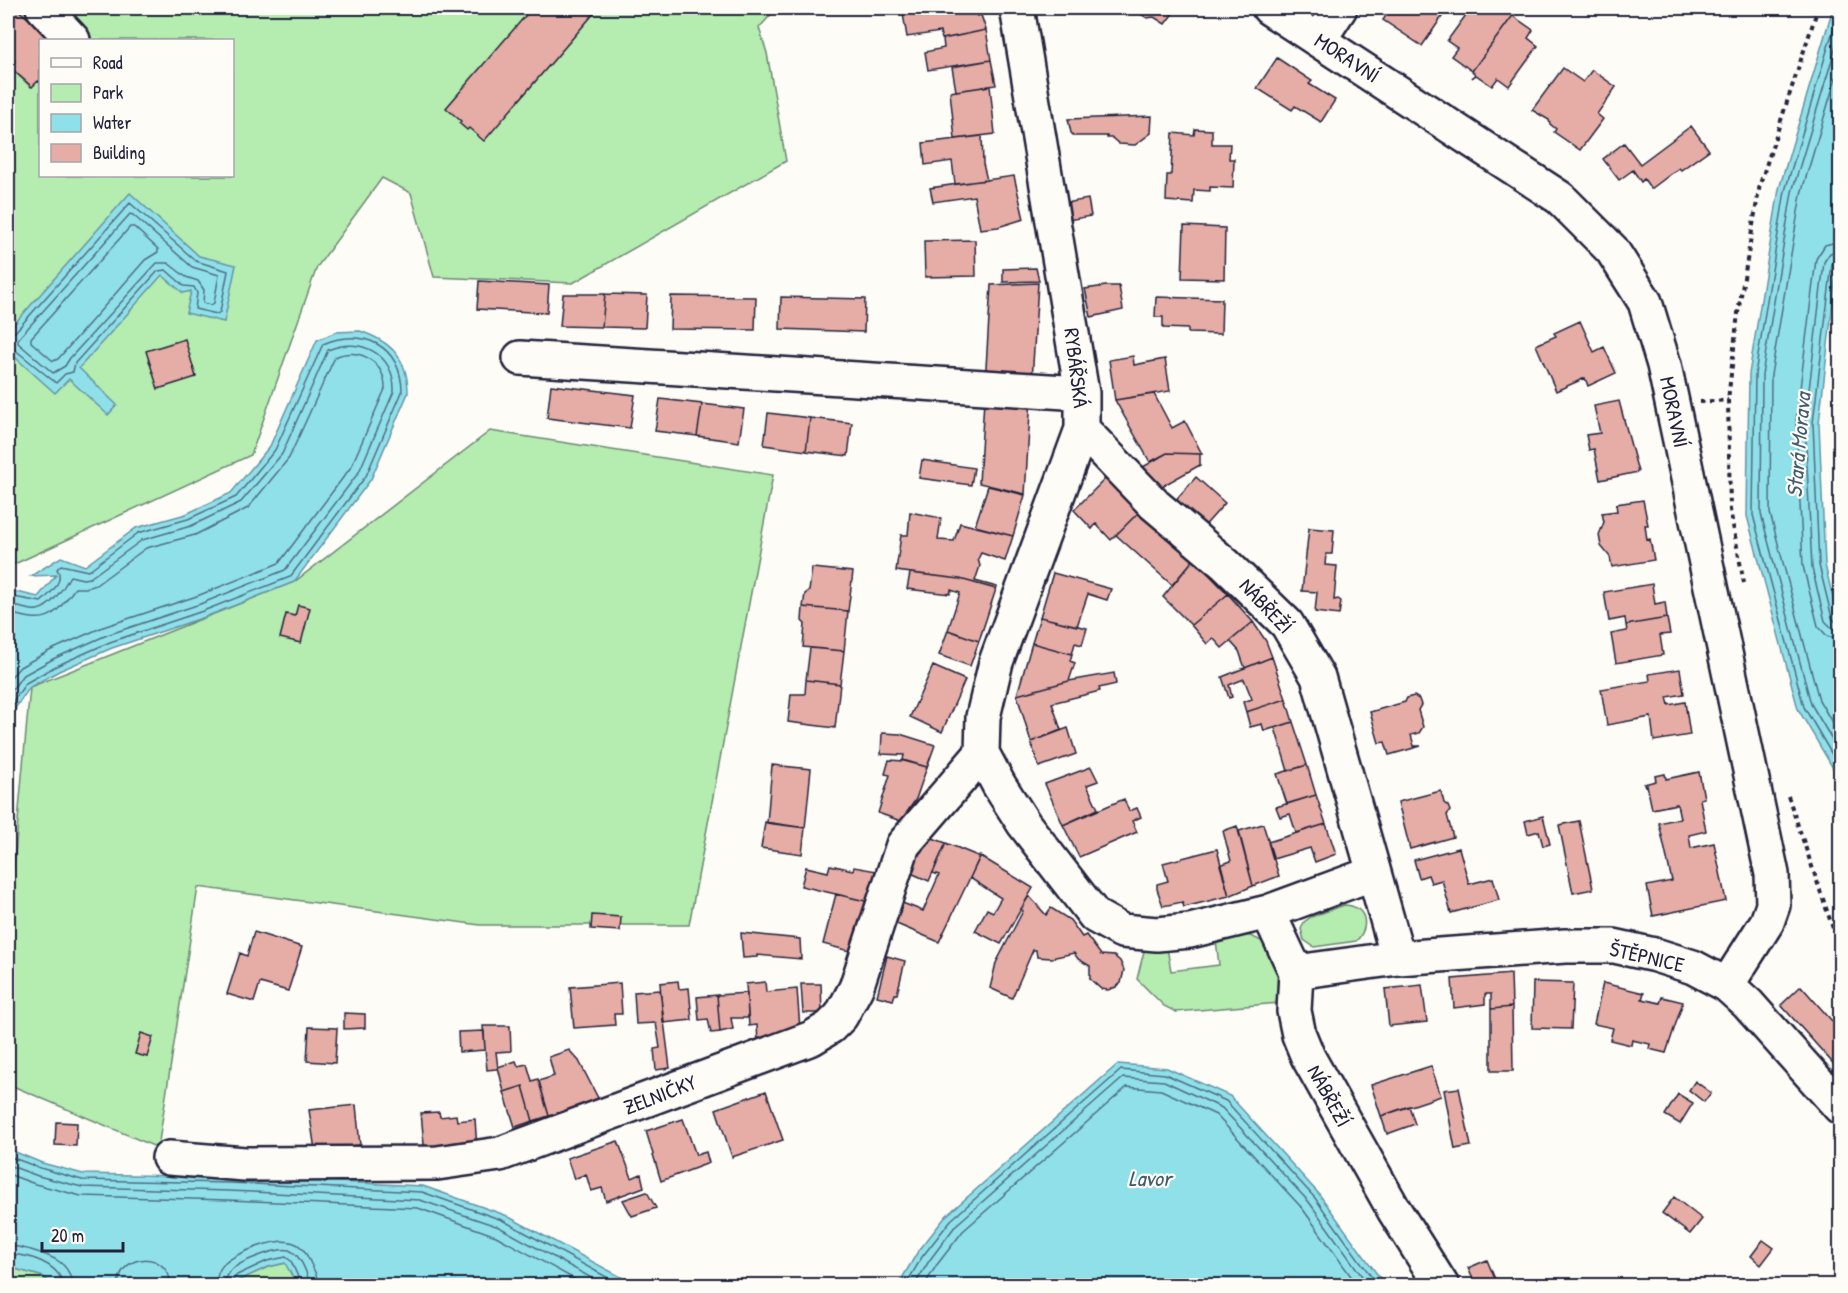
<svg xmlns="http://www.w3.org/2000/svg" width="1848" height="1293" viewBox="0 0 1848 1293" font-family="'Patrick Hand',sans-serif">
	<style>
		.green { fill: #b5ecaf; stroke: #6c8775; stroke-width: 1.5 }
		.water { fill: #90e0ea; stroke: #6494a4; stroke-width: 1.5 }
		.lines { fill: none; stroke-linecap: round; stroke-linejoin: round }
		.shore { stroke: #4e6e81; stroke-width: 1.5 }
		.building { fill: #e6aca6; stroke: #22223b; stroke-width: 1.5 }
		.minor-casing { stroke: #22223b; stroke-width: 38 }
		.path { stroke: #22223b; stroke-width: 4; stroke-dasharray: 4.5 4.5; stroke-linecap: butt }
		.minor { stroke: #fdfcf7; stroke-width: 33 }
		.labels { text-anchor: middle; stroke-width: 4.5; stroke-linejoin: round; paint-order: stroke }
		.street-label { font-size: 21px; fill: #22223b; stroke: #fdfcf7 }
		.water-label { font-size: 22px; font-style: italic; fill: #435b70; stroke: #fdfcf7 }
	</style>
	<rect width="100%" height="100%" fill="#fdfcf7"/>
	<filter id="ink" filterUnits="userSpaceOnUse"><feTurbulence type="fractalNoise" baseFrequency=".0167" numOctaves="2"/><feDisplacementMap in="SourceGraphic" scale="12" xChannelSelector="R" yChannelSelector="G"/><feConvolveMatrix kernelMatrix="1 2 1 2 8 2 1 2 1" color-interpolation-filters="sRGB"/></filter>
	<g filter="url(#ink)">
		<path class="green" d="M16,8H777L759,28L767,53L786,161L573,283L434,277L411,193L382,178L317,267L251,455L8,567V54L15,61L9,67L31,87L37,81L40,83V176H232V40H53Z
			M490,431L773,475L689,925H480L198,887L158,1148L8,1084V933L30,687L294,582Z
			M1344,905C1366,905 1371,927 1356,941L1314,947L1304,940L1301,929L1304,922L1311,917Z
			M1235,932C1282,942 1280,961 1279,1003L1176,1012L1164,1006L1137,979L1145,947L1167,948L1171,971L1219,965L1216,940Z
			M286,1263L297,1285L238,1286L239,1280L268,1267Z
			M12,1268L44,1277L51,1285L8,1286V1269Z"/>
		<path class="water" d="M1833,8H1840V240L1819,423L1825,565L1840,627V780L1798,709L1747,516L1749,374L1779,189Z
			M130,193L199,256L236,265L224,322L186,313L191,291L183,293L162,275L79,368L117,405L108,415L69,379L55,393L8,351V331Z
			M360,331C392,342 408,359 408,393L371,479L294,582L205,617L112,648L59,671L30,687L16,707L8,737V590L38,597L56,575L31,576L61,557L85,566L136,528L186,514L231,493L270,446L317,340L336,332Z
			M1118,1064L1167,1068L1230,1096L1319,1194L1385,1285H898L917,1253L946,1216Z
			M8,1149L42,1163L83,1174L229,1177L423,1186L505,1215L636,1285H297L285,1263L268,1267L239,1280L238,1285L150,1286L146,1281L135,1286L51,1285L44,1277L12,1268L8,1269Z"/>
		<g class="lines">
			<path class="shore" d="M1839,8L1837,17L1785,191L1755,374L1753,515L1804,707L1840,768
				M1840,33L1792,192L1762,375L1761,514L1811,704L1840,753
				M1840,64L1801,194L1771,375L1770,513L1819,700L1840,736
				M130,214L133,215L192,267L219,275L214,303L211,305L203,303L204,290L198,281L186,277L168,263H157L70,358L65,366L53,373L18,343V339Z
				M130,227H134L158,249V252L145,260L58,359L53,361L31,342V338Z
				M1840,241L1825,245L1816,259L1796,421L1803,566L1818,626L1827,636L1840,639
				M1840,250L1830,253L1824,262L1805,424L1812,568L1825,621L1832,628L1840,630
				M1840,258L1835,259L1832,264L1813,423L1819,565L1832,618L1835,621L1840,622
				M8,334L15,332L130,203L196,261L228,271L220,312L217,314L195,309L197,293L194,287L184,286L166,270L158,271L75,363L73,372L65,374L56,383L14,349L8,347
				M8,596L41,602C51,593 65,581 57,569L61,565L88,571L138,533L188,519L236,497L275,450L323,344C362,327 402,345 402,392L366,476L290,577L203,611L110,642L56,666L26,683L11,704L8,715
				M8,604C31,610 39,617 56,597C62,590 66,584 70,576L83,579L90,578L142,540L191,526L241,502L282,454L328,350C360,336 395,354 394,391L359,472L285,570L200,604L107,635L53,659L22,676L8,696
				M8,613C47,623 51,621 75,588H87L96,585L146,548L195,535L248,508L289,458L335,357C358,346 386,362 385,389L351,467L279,563L197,596L103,627L49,651L20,667L8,680
				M8,1156L40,1168L82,1180L229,1183L422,1192L502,1220L623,1286
				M8,1165L38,1176L82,1187L229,1191L420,1200L499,1227L606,1286
				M8,1174L35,1184L81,1196L229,1200L418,1208L496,1236L587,1286
				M8,1246C16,1246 23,1248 31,1250C51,1256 71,1262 72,1286
				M8,1255C26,1253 61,1264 63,1286
				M118,1286C120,1251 169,1250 171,1286
				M216,1286C216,1278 218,1270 224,1264C236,1253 278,1236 294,1243C303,1246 307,1255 311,1264C315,1271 318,1277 318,1286
				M225,1286C225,1281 225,1276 229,1272C236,1263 277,1247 289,1250C300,1254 309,1275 309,1286
				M232,1286L233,1279L237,1275L267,1261L286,1257L291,1261L302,1286
				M905,1286L922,1257L951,1220L1121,1070L1165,1074L1226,1101L1315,1198L1378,1286
				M914,1286L929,1261L956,1225L1123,1078L1164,1081L1222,1108L1309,1202L1369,1286
				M924,1286L936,1266L963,1231L1127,1087L1161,1090L1216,1115L1302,1208L1358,1286"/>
		</g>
		<path class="building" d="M8,8H16L53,40H40V83L38,81L32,87L10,67L15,61L8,53Z
			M532,8H593L596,11L484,141L469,128L467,130L459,123L461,121L446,108Z
			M971,8H981L976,9L977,16L981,15L986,30L942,39L940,32L907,37L903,14Z
			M1140,8H1177L1165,24L1154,17L1147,18L1141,14Z
			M1391,8H1448L1422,46L1383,20Z
			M1471,8H1502L1512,15L1517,10L1472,71L1451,56L1457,48L1447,41Z
			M1517,10L1513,16L1533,30L1528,38L1538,46L1509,86L1498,78L1492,86L1476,75L1472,78L1475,74L1472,71Z
			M986,30L991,60L928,70L925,52L944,48L943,39Z
			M1277,58L1312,81L1309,84L1335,100L1321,122L1295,106L1292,110L1257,88Z
			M991,60L996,85L956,91L952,67Z
			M1563,68L1583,82L1592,70L1616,87L1597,114L1603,119L1580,150L1554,132L1556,129L1550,124L1549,120L1532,110Z
			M990,86L995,134L955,139L950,92Z
			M1152,116L1151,133L1135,145L1119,144L1112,138H1107V136H1074L1071,133L1068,119Z
			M1691,126L1709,150L1681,170L1679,168L1651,189L1644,179L1641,182L1633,170L1619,180L1603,159L1624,143L1640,164Z
			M1195,129L1212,130V144H1230L1229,159H1234L1233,188L1210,187V191L1194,190L1193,203L1166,201L1167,175H1171L1173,133L1194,135Z
			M982,136L983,164L987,180L955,184L952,161L925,165L923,143Z
			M1014,176L1024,219L998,227L980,229L974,196L933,202L930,188Z
			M1088,199L1091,216L1068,220L1065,203Z
			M1184,226L1225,228L1224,279L1182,278Z
			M975,240L976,276L925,277L924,241Z
			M1036,268L1039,281L1003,282V269Z
			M479,281L549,285L547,313L477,309Z
			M1038,283L1025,494L979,483L991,285Z
			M1106,286H1119L1123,310L1091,317L1085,289Z
			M563,294H605L602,327L560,326Z
			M605,294L647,295L645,328L602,327Z
			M671,296L756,297L755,330L670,329Z
			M781,297L865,299L864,332L780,329Z
			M1156,297L1222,299L1221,334L1188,333V329L1163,328V317H1155Z
			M1580,321L1594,352L1604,347L1616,373L1588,386L1585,378L1556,391L1536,345L1556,336L1554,333Z
			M185,339L196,377L158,389L146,351Z
			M1133,356L1134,365L1165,359L1170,391L1115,400L1109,360Z
			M551,385L635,395L630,428L547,418Z
			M1154,394L1172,428L1185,421L1202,454L1167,453L1150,462L1115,400Z
			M660,399L702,404L697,436L655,431Z
			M1619,401L1638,472L1600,480L1594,449L1589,450L1586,435L1600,433L1594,406Z
			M702,404L744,409L739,442L697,436Z
			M768,413L810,418L806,451L764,445Z
			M810,418L852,423L848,456L806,451Z
			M1167,453L1200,454V465L1157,489L1143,467Z
			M922,460L974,468L971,485L919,478Z
			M1196,477L1225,503L1201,530L1172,504Z
			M1106,478L1140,511L1111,540L1096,524L1092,529L1074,510Z
			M988,486L1025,495L1013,536L975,526Z
			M1643,500L1648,525H1645L1647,540L1650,539L1654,560L1612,567L1610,557L1601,546L1599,535L1604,522L1602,513L1617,511L1616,504Z
			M1140,511L1194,559L1172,585L1116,535Z
			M910,512L941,518L938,540L954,541L960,523L1013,536L1005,561L981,553L978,559L980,566L975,581L997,587L996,589L960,579L896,571L901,535H908Z
			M1309,528L1334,530L1332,554H1326L1325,565L1337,566L1334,600L1338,599L1341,601L1339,615L1315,612L1317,592L1302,591Z
			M1194,559L1228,594L1191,625L1163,597Z
			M812,568L853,572L848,611L803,607L805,594L809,591Z
			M910,573L960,579L996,589L979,641L948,630L960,593L951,590L950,594L907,589Z
			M1053,573L1111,589L1107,600L1088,594L1077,626L1040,617Z
			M1652,584L1655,604L1665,602L1667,618L1626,625L1625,618L1609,621L1604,592Z
			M1228,594L1253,622L1222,648L1213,638L1207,644L1191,625Z
			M298,605L310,608L301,643L280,638L286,614L295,616Z
			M803,607L848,611L844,651L803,647L805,624L802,621Z
			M1040,617L1087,628L1082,645L1075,643L1072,654L1032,643Z
			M1667,618L1670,634L1660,635L1663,655L1616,663L1611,634L1627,631L1626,625Z
			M1253,622L1266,641L1272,657L1245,668L1239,651L1230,641Z
			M948,630L979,641L970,666L939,655Z
			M1032,643L1072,654L1070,661L1075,663L1069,681L1017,695Z
			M810,648L844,651L840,684L806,680Z
			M1272,657L1286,699L1246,712L1243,702L1252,699L1244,679L1229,685L1232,697L1229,698L1222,677Z
			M933,666L965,680L942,732L910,717Z
			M1680,669L1684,694L1667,697L1669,705L1685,702L1690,735L1654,741L1651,717L1607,725L1601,689L1650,681L1649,674Z
			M1114,673L1116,684L1099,688L1100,691L1052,703L1061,730L1031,742L1017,695L1069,681Z
			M806,680L840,684L835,728L788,722L791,694H805Z
			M1414,696L1419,699L1421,705L1418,710L1423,727L1419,733L1411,735L1414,746H1421L1389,755L1385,742L1379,743L1370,712L1405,702L1407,698Z
			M1286,699L1293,722L1264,731L1262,724L1250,727L1246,712Z
			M1293,722L1307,765L1288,771L1275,728Z
			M1068,728L1076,754L1039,767L1031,742Z
			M882,733L900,734L935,745L927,767L903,760L904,755L881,754Z
			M889,760L904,761L927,767L916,799L901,821L878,813L890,775L885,774Z
			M772,765L811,769L805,828L767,823Z
			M1307,765L1316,795L1287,804L1277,774Z
			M1091,767L1098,781L1087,785L1098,809L1063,825L1045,784Z
			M1699,772L1704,798L1700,799L1706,831L1689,835L1691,848L1714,843L1726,901L1653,916L1647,886L1672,881L1659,823L1680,818L1677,804L1652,809L1647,785L1645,786L1644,784L1656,781L1655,776L1665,774L1666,779Z
			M1441,791L1444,803L1448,806L1450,811L1447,815L1453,837L1410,849L1398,802Z
			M1316,795L1326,824L1296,833L1290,814L1280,817L1276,807Z
			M1124,799L1129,811L1137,808L1141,817L1132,821L1137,832L1079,857L1063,825Z
			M1543,816L1550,844L1543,846L1539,831L1528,834L1525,821Z
			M1579,821L1593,889L1573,893L1559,825Z
			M765,822L805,828L802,854L761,848Z
			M1263,824L1279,876L1253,886L1239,831Z
			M1326,824L1336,854L1315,862L1310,848L1273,859L1268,842Z
			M1237,826L1253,886L1229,896L1220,865L1231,861L1223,831Z
			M927,836L946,843L929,881L911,873Z
			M946,843L980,857L939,942L892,922L900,902L923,911L939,875L933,873Z
			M1459,848L1469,884L1493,878L1499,900L1451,913L1442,880L1431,883L1428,875L1419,878L1414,860Z
			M1217,849L1229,896L1184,907L1182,902L1163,906L1157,889V884L1168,881L1163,863Z
			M980,856L1033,888L1001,944L975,931L987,909L993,912L1001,898L970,878Z
			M830,865L853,870L854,867L877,871L870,902L801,886L806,867L828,872Z
			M836,894L870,902L857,953L823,944Z
			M1029,896L1046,915L1051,908L1070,920L1082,937L1086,935L1101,955L1114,956L1120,961L1124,970L1121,983L1116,987L1108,990L1101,989L1090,979V966L1078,959L1074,953L1051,958L1037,957L1036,950H1033L1012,998L990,988L996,963L1023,911L1021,909Z
			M592,915L621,917L620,931L591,929Z
			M254,932L302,947L288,991L260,983L254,1002L227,994L240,953L247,956Z
			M741,933L800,939L801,959L757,955V957L743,958Z
			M887,956L905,961L897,994H895L893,1000L877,996Z
			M1511,974L1512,1007L1491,1009V994H1485V1004L1454,1008L1452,979Z
			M678,981L679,989L689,988L692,1020L663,1023L660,983Z
			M765,982L766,992L797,989L800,1029L758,1042L757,1025L749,1026L746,984Z
			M1533,982L1573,983L1571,1029L1532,1028Z
			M620,983L622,1014H614L615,1025L574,1028L570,987Z
			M1603,983L1644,993L1642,999L1660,1003L1662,997L1683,1002L1666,1053L1649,1049L1650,1044L1632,1040L1631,1045L1610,1040L1613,1028L1594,1024Z
			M801,984H821L822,1013H803Z
			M1422,985L1427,1022L1389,1026L1385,989Z
			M1801,986L1840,1030V1071L1781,1005Z
			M660,990L670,1068L656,1070L654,1049L660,1048L656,1023L636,1024L634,992Z
			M747,993L748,1018H731L733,1029L720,1032L717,995Z
			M717,995L720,1032L711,1033L708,1019L699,1020L697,997Z
			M1512,1007L1513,1071H1491V1009Z
			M344,1013L365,1014V1028L344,1029Z
			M483,1026H510L511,1051L496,1052L498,1068L496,1069L487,1070Z
			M309,1027L337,1028L335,1063L307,1061Z
			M484,1031L485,1050L459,1052L458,1032Z
			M141,1033L153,1037L147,1057L135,1054Z
			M569,1050L579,1061L599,1100L549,1116L539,1081L554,1076L549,1057Z
			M516,1061L518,1066L527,1064L532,1081L538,1079L549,1116L533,1121L523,1086L504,1092L498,1067Z
			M1431,1066L1441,1096L1381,1116L1371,1085Z
			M1695,1081L1711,1093L1704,1102L1689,1090Z
			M523,1086L533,1121L515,1127L504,1092Z
			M1459,1088L1471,1146L1455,1149L1444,1090Z
			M766,1091L783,1140L732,1157L716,1109Z
			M1678,1094L1693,1103L1680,1124L1665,1115Z
			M356,1105L360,1145L315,1150L309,1110Z
			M1409,1106L1415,1124L1387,1134L1381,1116Z
			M439,1112L440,1117L456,1115L457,1121L475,1119L477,1149L425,1155L421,1113Z
			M683,1119L696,1155L706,1152L709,1163L661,1181L646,1131Z
			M56,1122L77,1123L76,1146L55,1145Z
			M618,1141L632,1178L641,1174L644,1187L606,1201L602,1188L591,1191L586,1174L574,1179L567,1158Z
			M647,1192L656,1208L632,1216L623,1200Z
			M1674,1197L1702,1219L1690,1234L1662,1213Z
			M1763,1240L1774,1248L1761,1265L1751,1256Z
			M1487,1260L1495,1279L1476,1286L1468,1268Z"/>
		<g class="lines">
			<g class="minor-casing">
				<path id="minor" d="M43,8L73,40
					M1017,8L1082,393V429L996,662L983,717L982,753L999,785L1024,824L1095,916L1122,931L1157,934L1190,931L1268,912L1374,873L1318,677L1287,624L1225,564L1155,505L1082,429
					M1269,8L1560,198L1612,250L1645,302L1664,365L1772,874L1773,905L1767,922L1727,985
					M1319,40L1340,8
					M520,358L1082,393
					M1268,912L1296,972L1294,1011L1299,1035L1308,1057L1394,1210L1442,1286
					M1398,958L1565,946H1614L1655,955L1693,967L1727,985L1748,1004L1840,1107
					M1296,972L1398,958L1374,873
					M169,1158L245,1164L437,1163L500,1154L812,1038L830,1027L841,1016L856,988L903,845L982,753"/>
			</g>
			<path class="path" d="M1700,402L1728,400
				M1744,583L1730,510L1728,400L1738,313L1760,184L1818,8
				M1788,796L1840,949"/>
			<use href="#minor" class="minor"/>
		</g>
	</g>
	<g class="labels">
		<g class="street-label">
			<text transform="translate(1347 58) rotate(33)" y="7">MORAVNÍ</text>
			<text transform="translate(1076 368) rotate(83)" y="7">RYBÁŘSKÁ</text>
			<text transform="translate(1674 412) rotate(78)" y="7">MORAVNÍ</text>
			<text transform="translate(1266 606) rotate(47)" y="7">NÁBŘEŽÍ</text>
			<text transform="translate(1647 957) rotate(13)" y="7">ŠTĚPNICE</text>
			<text transform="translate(660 1095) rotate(-21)" y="7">ZELNIČKY</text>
			<text transform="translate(1329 1096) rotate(61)" y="7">NÁBŘEŽÍ</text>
		</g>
		<g class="water-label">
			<text transform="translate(1798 445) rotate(-85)" y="8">Stará Morava</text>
			<text x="1150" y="1186">Lavor</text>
		</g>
	</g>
	<rect width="1848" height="1293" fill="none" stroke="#fdfcf7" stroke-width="30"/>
	<rect x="15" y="15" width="1818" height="1263" fill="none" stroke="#22223b" stroke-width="2" filter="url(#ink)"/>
	<rect x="39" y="39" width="195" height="138" fill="#fdfcf7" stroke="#a5a5ac" stroke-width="1.5"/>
	<rect x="51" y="58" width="30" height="9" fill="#fdfcf7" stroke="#a5a5ac" stroke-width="1.5"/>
	<text x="93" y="69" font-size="18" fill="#22223b">Road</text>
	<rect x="51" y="84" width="30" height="18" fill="#b5ecaf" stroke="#a5a5ac" stroke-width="1.5"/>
	<text x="93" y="99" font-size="18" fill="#22223b">Park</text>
	<rect x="51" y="114" width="30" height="18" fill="#90e0ea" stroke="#a5a5ac" stroke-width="1.5"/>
	<text x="93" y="129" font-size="18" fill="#22223b">Water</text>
	<rect x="51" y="144" width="30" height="18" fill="#e6aca6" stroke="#a5a5ac" stroke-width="1.5"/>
	<text x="93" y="159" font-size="18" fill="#22223b">Building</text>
	<path d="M42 1242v9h81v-9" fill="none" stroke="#22223b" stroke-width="3"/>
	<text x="51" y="1242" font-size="18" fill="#22223b" stroke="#fdfcf7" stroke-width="4.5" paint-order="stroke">20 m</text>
</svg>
